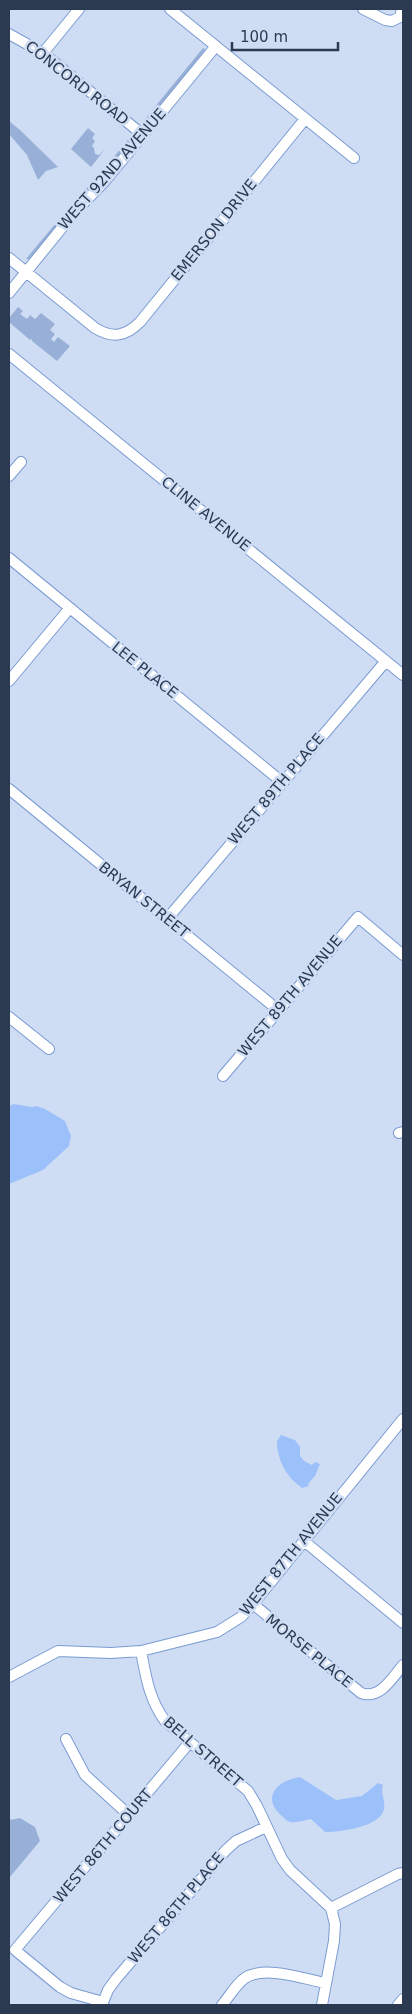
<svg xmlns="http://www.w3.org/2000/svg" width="412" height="2014" viewBox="0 0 412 2014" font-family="'DejaVu Sans',sans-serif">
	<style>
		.green { fill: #98b0d7 }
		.water { fill: #9cc0fa }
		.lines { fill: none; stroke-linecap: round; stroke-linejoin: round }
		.minor-casing { stroke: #799bd1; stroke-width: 12 }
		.minor { stroke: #fff; stroke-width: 10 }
		.labels { text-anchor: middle; stroke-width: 5; stroke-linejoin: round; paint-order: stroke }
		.street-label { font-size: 15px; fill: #2b3a50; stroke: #cfddf4 }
	</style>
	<rect width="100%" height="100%" fill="#cfddf4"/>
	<path class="green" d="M203,48L205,49L204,52L147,122L140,125Z
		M9,121L20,130L58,167L46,171L38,180L27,155L9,134Z
		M88,128L95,134L92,138L95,141L92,146L94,148L95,154L99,155L105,149L91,167L71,149Z
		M132,135L131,141C98,182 62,219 30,259H26C60,217 98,177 132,135Z
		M18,307L23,311L20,314L27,319L30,315L35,319L41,313L55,324L50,330L55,334L51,339L54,342L58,337L70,346L57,361L32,341V339L30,340L9,322V318Z
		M9,1817L11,1820L20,1818L35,1827L40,1841L9,1878Z"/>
	<path class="water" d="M14,1104L32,1107L36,1106L45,1109L65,1121L71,1136L69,1146L43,1170L9,1184V1106Z
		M281,1435L295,1440L300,1447V1456L304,1461L312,1465L315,1462L320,1464L315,1476L308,1484L309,1486L302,1488C286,1477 277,1460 277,1441Z
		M300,1777L336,1800L362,1796L378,1783L383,1785C380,1794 386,1800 384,1809C381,1827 340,1832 325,1832L311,1819C305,1820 297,1823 291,1822C287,1822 284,1818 282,1816C260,1797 278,1780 300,1777Z"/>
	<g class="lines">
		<g class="minor-casing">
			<path id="minor" d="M170,9L354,158
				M363,9L385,20L392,21L400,17L402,9
				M9,34L43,53L143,135
				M43,53L79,9
				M9,258L95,328C113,339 126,336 140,322L305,119
				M9,293L74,213L105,181L216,46
				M9,354L403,675
				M9,476L21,462
				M9,558L282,782
				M9,681L69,609
				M9,789L278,1010
				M167,919L386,661
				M9,1017L49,1049
				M223,1076L358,917L403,955
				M399,1133L403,1132
				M304,1541L403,1623
				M253,1604L361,1693C380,1700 393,1677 403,1665
				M141,1651C146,1677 149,1699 165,1721L248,1791L257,1806L282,1859L290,1870L331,1908L335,1924L334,1941L322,2005
				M9,1677L58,1651L111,1653L141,1651L217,1632L241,1617L253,1604L403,1419
				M66,1739L85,1775L129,1815
				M331,1908L398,1874L403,1873
				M103,2002L71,1993L60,1987L15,1950L190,1742
				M102,2005L108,1990L116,1979L226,1850L236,1841L266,1827
				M222,2005C229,1997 236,1984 245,1978C265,1965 304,1979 326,1983
				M398,2005L403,1999"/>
		</g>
		<use href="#minor" class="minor"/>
	</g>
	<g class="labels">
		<g class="street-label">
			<text transform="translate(77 83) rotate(38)" y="5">CONCORD ROAD</text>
			<text transform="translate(112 169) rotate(-49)" y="5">WEST 92ND AVENUE</text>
			<text transform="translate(214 230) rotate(-51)" y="5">EMERSON DRIVE</text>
			<text transform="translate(206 514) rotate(39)" y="5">CLINE AVENUE</text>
			<text transform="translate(145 670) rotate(39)" y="5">LEE PLACE</text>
			<text transform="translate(276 789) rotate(-50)" y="5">WEST 89TH PLACE</text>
			<text transform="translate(144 900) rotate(39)" y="5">BRYAN STREET</text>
			<text transform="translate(290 996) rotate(-50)" y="5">WEST 89TH AVENUE</text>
			<text transform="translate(291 1554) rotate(-51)" y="5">WEST 87TH AVENUE</text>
			<text transform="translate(309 1651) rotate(39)" y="5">MORSE PLACE</text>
			<text transform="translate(203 1752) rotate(41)" y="5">BELL STREET</text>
			<text transform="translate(103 1846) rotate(-50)" y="5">WEST 86TH COURT</text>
			<text transform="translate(176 1908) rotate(-50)" y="5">WEST 86TH PLACE</text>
		</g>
	</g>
	<rect width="412" height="2014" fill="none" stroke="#2b3a50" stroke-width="20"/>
	<path d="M232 42v8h106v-8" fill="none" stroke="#2b3a50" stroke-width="2.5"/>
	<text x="240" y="42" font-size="15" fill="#2b3a50" stroke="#cfddf4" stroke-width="4" paint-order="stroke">100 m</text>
</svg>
